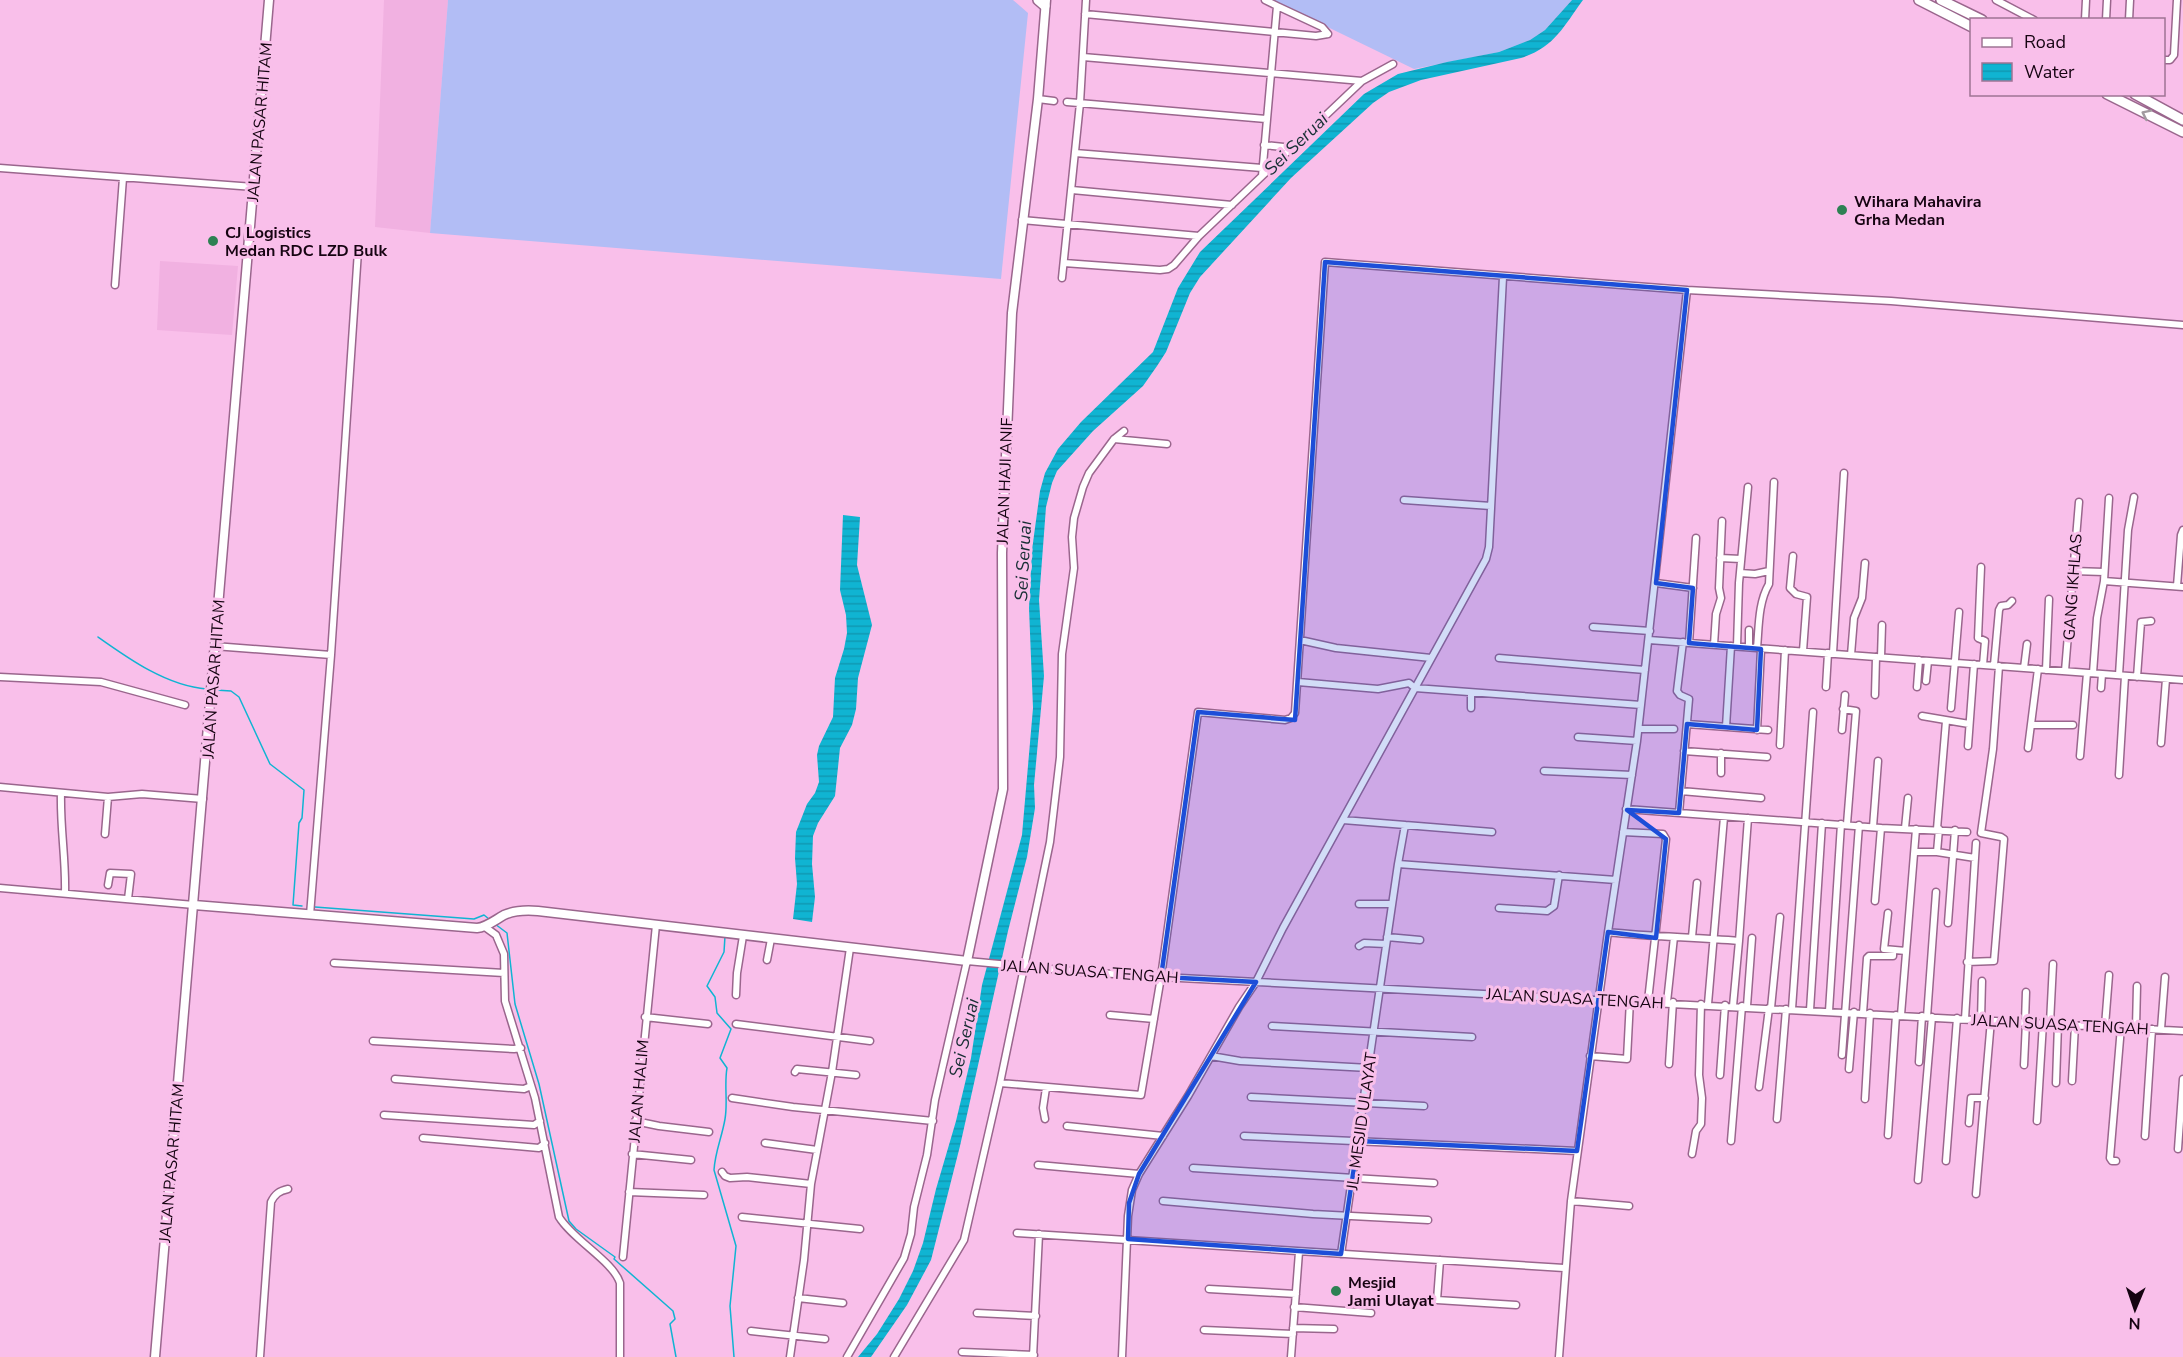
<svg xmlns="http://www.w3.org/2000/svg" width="2183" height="1357" viewBox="0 0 2183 1357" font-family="'Nunito Sans',sans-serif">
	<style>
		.built { fill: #f1b1e1 }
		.grass { fill: #b2bdf5 }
		.water { fill: url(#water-rules) }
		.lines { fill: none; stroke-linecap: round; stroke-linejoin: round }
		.stream { stroke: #10b4d2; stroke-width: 1.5 }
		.minor-casing { stroke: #9a668d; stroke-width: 9 }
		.major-casing { stroke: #9a668d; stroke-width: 11 }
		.highway-casing { stroke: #9a668d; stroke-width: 12 }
		.minor { stroke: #fff; stroke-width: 6 }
		.major { stroke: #fff; stroke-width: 8 }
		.highway { stroke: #fff; stroke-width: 9 }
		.oneway { stroke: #a29ba0 }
		.marked { fill: #1d4ed8; fill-opacity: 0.2; stroke: #1d4ed8; stroke-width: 4.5; stroke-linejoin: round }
		.poi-dot { fill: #2d8153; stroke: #f9bfea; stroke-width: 2 }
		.labels { text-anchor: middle; stroke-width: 6; stroke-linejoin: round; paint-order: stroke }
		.street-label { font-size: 16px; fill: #160412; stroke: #f9bfea }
		.poi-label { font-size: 16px; font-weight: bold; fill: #160412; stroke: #f9bfea; text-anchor: start }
		.water-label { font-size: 18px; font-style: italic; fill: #172e34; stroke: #f9bfea }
	</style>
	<defs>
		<pattern id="water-rules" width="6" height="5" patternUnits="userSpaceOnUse" patternTransform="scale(1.5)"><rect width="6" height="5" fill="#10b4d2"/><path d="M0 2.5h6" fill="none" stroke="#0f99b3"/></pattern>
	</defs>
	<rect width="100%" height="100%" fill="#f9bfea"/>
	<path class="built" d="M384,0H448L430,233L375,227Z
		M160,261L238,266L232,335L157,330Z"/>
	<path class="grass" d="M448,0H1013L1028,13L1001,279L430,233Z
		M1272,0H1572L1545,30L1530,40L1499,52L1414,69Z"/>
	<path class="water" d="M1572,0H1583C1563,27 1555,47 1521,58L1421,80L1389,92L1373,103L1291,178L1200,277L1190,293L1166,352L1157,366L1143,386L1093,431L1057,471L1052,483L1046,507L1039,600L1044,676L1034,785L1035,808L1027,857L1008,931L960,1146L931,1260L907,1305L871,1357H858L877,1334L899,1299L913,1271L923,1243L936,1189L956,1121L971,1058L982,985L1022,835L1033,708L1029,608L1032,550L1040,491L1045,473L1058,449L1081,422L1153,352L1178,288L1200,252L1364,94L1398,74L1447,62L1499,52L1530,40L1545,30Z
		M843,515L860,517L857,565L872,625L858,678L856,709L852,725L840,748L835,796L818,823L813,836L812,864L815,897L812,922L793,919L797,884L795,858L796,832L807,804L815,793L819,782L817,755L819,746L833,717L835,678L844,649L847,633L846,615L840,590Z"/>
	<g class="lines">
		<path class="stream" d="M98,637C129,659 167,686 207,689
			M215,690L231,691L239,697L270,764L304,790L302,818L299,823L293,905L302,906
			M315,907L474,919L484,915L489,919
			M495,924L507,933L515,1004L539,1084L569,1221L576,1229L615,1257L614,1259L673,1311L675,1319L670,1324L676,1357
			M725,936L724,952L707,986L715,997L717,1013L731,1029L720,1058L727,1068C724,1085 728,1102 725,1119C722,1137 715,1152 714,1170L736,1246L730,1306L734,1357"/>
		<g class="minor-casing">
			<path id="minor" d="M1996,0L2034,20
				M1277,6L1322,27L1328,34
				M1085,14L1316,36L1328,34
				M2085,20L2086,0
				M2106,20L2107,0
				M2129,20L2130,0
				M1083,57L1362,81
				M2164,60H2170L2174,55L2177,0
				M1038,99L1054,101
				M1067,102L1266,119
				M1264,145L1293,148
				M1075,153L1262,168
				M0,168L254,187
				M1262,176L1362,81L1393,64
				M1072,190L1232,205
				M1022,220L1199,236
				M1064,263L1160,270L1168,269L1174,265L1199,236L1262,176L1277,6L1265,0
				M1062,278L1080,103L1086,0
				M115,285L123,178
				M1114,439L1167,444
				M1404,500L1491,506
				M1793,556L1790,588L1796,594L1807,597L1803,651
				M1720,558L1741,559
				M1981,567L1978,638L1985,641L1983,665
				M2073,571L2104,572
				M1740,573L1755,574L1769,571
				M2104,581L2109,498
				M1656,583L1693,588
				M2177,586L2181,535L2183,530
				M1593,627L1650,631
				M1300,640L1336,648L1431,658
				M1649,640L2183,680
				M1689,643L1696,538
				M1714,645L1716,614L1721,598L1719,588L1722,521
				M214,646L331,655
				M1737,646L1739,583L1748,487
				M1749,647V630
				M1757,648C1759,627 1758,603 1769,584L1774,482
				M1833,653L1844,473
				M1851,655L1854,618L1862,598L1865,563
				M1881,657L1882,625
				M1499,658L1645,670
				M1994,665L1999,610L2001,606L2008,605L2012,601
				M2024,668L2027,644
				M2046,670L2049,599
				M2065,671L2079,502
				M2093,673L2097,618L2104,581L2183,587
				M2119,675L2128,530L2134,497
				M0,677L101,682L185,705
				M2137,677L2141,622L2151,621
				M1926,681L1928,661
				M1298,682L1378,689L1409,683L1415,688L1641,705
				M1826,687L1828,653
				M1917,687L1919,660
				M2101,688L2102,674
				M1471,693V708
				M1875,695L1876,657
				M1951,708L1959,612
				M1843,709L1856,711L1847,824
				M1922,716L1969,724
				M1687,724L1768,730
				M2032,725H2073
				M1726,727L1731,646
				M1639,729H1674
				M1757,730L1761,649
				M1842,730L1845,695
				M1578,737L1637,741
				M2161,743L2166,679
				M1780,745L1785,650
				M1968,746L1974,664
				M2028,748L2038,669
				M1684,751L1767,757
				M2080,756L2087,673
				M1544,771L1632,775
				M1721,773V753
				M2119,775L2125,676
				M0,787L108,797L142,794L203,799
				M1681,791L1761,798
				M61,793C60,827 66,860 65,893
				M1626,809L1881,828L1967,832
				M1679,813L1689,699L1680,695L1677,691L1683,642
				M1343,820L1492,832
				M1873,827L1878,761
				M1905,828L1908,798
				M1937,829L1946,721
				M1623,832L1663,834L1666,839L1648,1001
				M105,834L108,797
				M1915,852H1937L1975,858L1976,843
				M1937,852L1939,829
				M1398,864L1616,880
				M108,885L110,873L131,874L128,899
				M0,888L194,905
				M1875,901L1881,828
				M1359,904H1392
				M1499,908L1547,911L1554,906L1559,875
				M1888,913L1884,949L1906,951
				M310,915L331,655L358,251
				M1948,923L1955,830
				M485,927L496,935L504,954L505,1001L535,1098L559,1217C573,1240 613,1261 620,1283V1357
				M1608,932C1651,937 1695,937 1739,941L1748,818
				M1387,937L1420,940
				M1692,937L1697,883
				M1359,946L1364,943L1386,944
				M767,960L771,939
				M1967,962L1994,961L2004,839L2001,837L1981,833L1993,749L1999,666
				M334,963L504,973
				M736,995L737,973L743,936
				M1667,1002L1674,937
				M1708,1004L1724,817
				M1733,1006L1739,941
				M1747,1006L1752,938
				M1771,1008L1780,917
				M1792,1009L1813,712
				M1810,1010L1822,823
				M1829,1011L1841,824
				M1863,1013L1867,958L1869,956H1893V951
				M1110,1015L1154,1019
				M1901,1015L1916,829
				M645,1017L708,1024
				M1927,1017L1936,892
				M1965,1019L1975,858
				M1981,1020L1982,981
				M2025,1022L2026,992
				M2050,1023L2053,964
				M736,1024L870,1041
				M1272,1026L1472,1037
				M2105,1026L2109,975
				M2136,1028L2137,986
				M2161,1029L2165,977
				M373,1041L514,1049L521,1048
				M1842,1055L1859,825
				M1211,1056L1240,1061L1369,1068
				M1590,1056L1627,1059L1630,1000
				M1919,1062L1922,1016
				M1669,1064L1673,1002
				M2024,1065L2026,1022
				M1849,1069L1854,1012
				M795,1072L797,1069L856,1075
				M1720,1075L1725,1005
				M395,1079L524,1089L531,1086
				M2072,1081L2075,1025
				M1000,1083L1141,1095L1161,977L1198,712L1285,720L1291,718L1295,713L1325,262L1687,290L1891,301L2183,325
				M2056,1083L2058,1024
				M1759,1087L1769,1008
				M1251,1097L1424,1106
				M732,1098L793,1107L933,1121
				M1865,1099L1870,1013
				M384,1115L534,1125L540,1121
				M1045,1119L1043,1108L1046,1088
				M1777,1119L1786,1009
				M635,1121L659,1126L709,1132
				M2037,1121L2043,1023
				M1969,1123L1971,1098H1985
				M1067,1126L1163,1136
				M1888,1135L1896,1015
				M1244,1136L1577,1151
				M2145,1136L2152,1029
				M423,1138L539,1148L545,1143
				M1731,1141L1742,1006
				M765,1143L817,1150
				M2178,1149L2183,1079
				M632,1154L691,1160
				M1692,1154L1696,1131L1701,1124L1702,1098L1699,1075L1701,1004
				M1946,1161L1957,1018
				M2116,1161H2112L2110,1158L2121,1027
				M1038,1165L1139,1174
				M1193,1168L1434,1183
				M722,1172L725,1176L730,1178L747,1177L811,1184
				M1918,1180L1932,1017
				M629,1192L704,1195
				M1976,1194L1991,1020
				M1163,1201L1313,1214L1428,1220
				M1571,1201L1629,1206
				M742,1217L860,1229
				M1017,1233L1564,1268
				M1341,1254L1398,864L1405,825
				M623,1257L656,925
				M1440,1260L1437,1300L1516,1305
				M1209,1289L1296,1294
				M798,1298L843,1303
				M1294,1307L1371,1313
				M977,1313L1036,1316
				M1293,1328L1334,1329
				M1204,1330L1293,1334
				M751,1331L825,1339
				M962,1352L1034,1355
				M260,1357L271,1202C275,1194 279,1191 288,1189
				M790,1357L804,1260L811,1184L832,1072L850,948
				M847,1357L904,1258L911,1234L914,1207L927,1155L935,1100L967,961L1083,972L1161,977L2183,1031
				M894,1357L964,1240L1000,1083L1050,842L1060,757L1062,654L1074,568L1072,537L1074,518L1083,487L1089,473L1114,439L1124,431
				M1033,1357L1039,1234
				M1122,1357L1128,1216L1132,1190L1139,1174L1188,1096L1239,1007L1256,982L1283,928L1486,559L1489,547L1503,277
				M1291,1357L1299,1252
				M1559,1357L1571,1201L1608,932L1637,741L1687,290"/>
		</g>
		<g class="major-casing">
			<path id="major" d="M194,905L477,928C487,927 495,920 504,915C515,910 526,910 538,911L967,961L1003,789L1002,553L1012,313L1038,99L1046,0
				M155,1357L269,0"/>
		</g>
		<g class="highway-casing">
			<path id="highway" d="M1038,0L1045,6
				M1919,0L1972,27
				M1941,0L1982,20
				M2107,94L2183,132
				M2135,94L2183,120"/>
		</g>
		<use href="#minor" class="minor"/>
		<use href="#major" class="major"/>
		<use href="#highway" class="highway"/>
	</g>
	<defs><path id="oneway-chevron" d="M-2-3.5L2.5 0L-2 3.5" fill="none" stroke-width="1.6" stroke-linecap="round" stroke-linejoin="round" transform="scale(1.5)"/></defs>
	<use class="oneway" href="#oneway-chevron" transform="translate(2146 114) rotate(-154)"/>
	<path class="marked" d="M1325,262L1687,290L1656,583L1693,588L1689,643L1761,649L1757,730L1687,724L1679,813L1627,810L1666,839L1656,938L1608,932L1577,1151L1358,1141L1341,1254L1128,1239L1129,1203L1139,1174L1256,982L1161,977L1198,712L1295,720Z"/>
	<g class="poi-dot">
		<circle cx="1842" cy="210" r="6"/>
		<circle cx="213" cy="241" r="6"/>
		<circle cx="1336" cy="1291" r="6"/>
	</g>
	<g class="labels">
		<g class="street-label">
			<text transform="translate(259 122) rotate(-85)" y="6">JALAN PASAR HITAM</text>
			<text transform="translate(1004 481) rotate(-88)" y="6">JALAN HAJI ANIF</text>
			<text transform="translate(2072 587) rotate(-86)" y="6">GANG IKHLAS</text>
			<text transform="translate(213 679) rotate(-86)" y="6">JALAN PASAR HITAM</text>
			<text transform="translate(1090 971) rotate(4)" y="6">JALAN SUASA TENGAH</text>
			<text transform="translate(1575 998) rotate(3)" y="6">JALAN SUASA TENGAH</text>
			<text transform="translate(2060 1024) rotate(3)" y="6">JALAN SUASA TENGAH</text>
			<text transform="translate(638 1091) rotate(-85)" y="6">JALAN HALIM</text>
			<text transform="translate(1361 1121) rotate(-82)" y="6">JL. MESJID ULAYAT</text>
			<text transform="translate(171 1163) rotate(-85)" y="6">JALAN PASAR HITAM</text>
		</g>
		<g class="poi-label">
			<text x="1854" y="207">Wihara Mahavira<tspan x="1854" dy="18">Grha Medan</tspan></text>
			<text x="225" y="238">CJ Logistics<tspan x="225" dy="18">Medan RDC LZD Bulk</tspan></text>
			<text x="1348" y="1288">Mesjid<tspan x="1348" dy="18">Jami Ulayat</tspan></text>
		</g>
		<g class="water-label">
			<text transform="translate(1296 144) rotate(-44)" y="6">Sei Seruai</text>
			<text transform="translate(1023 561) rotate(-87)" y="6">Sei Seruai</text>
			<text transform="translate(964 1038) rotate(-77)" y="6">Sei Seruai</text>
		</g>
	</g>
	<rect x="1970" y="18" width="195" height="78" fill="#f9bfea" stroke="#9e7494" stroke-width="1.5"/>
	<rect x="1982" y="38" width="30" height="9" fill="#ffffff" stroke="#9e7494" stroke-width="1.5"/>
	<text x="2024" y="48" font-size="18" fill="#160412">Road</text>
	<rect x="1982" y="63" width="30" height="18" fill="url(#water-rules)" stroke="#9e7494" stroke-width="1.5"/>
	<text x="2024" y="78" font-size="18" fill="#160412">Water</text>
	<g transform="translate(2135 1309) rotate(182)" stroke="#f9bfea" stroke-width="4.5" paint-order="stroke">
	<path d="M0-4.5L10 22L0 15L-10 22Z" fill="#160412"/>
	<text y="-9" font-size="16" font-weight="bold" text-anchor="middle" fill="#160412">N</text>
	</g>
</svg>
